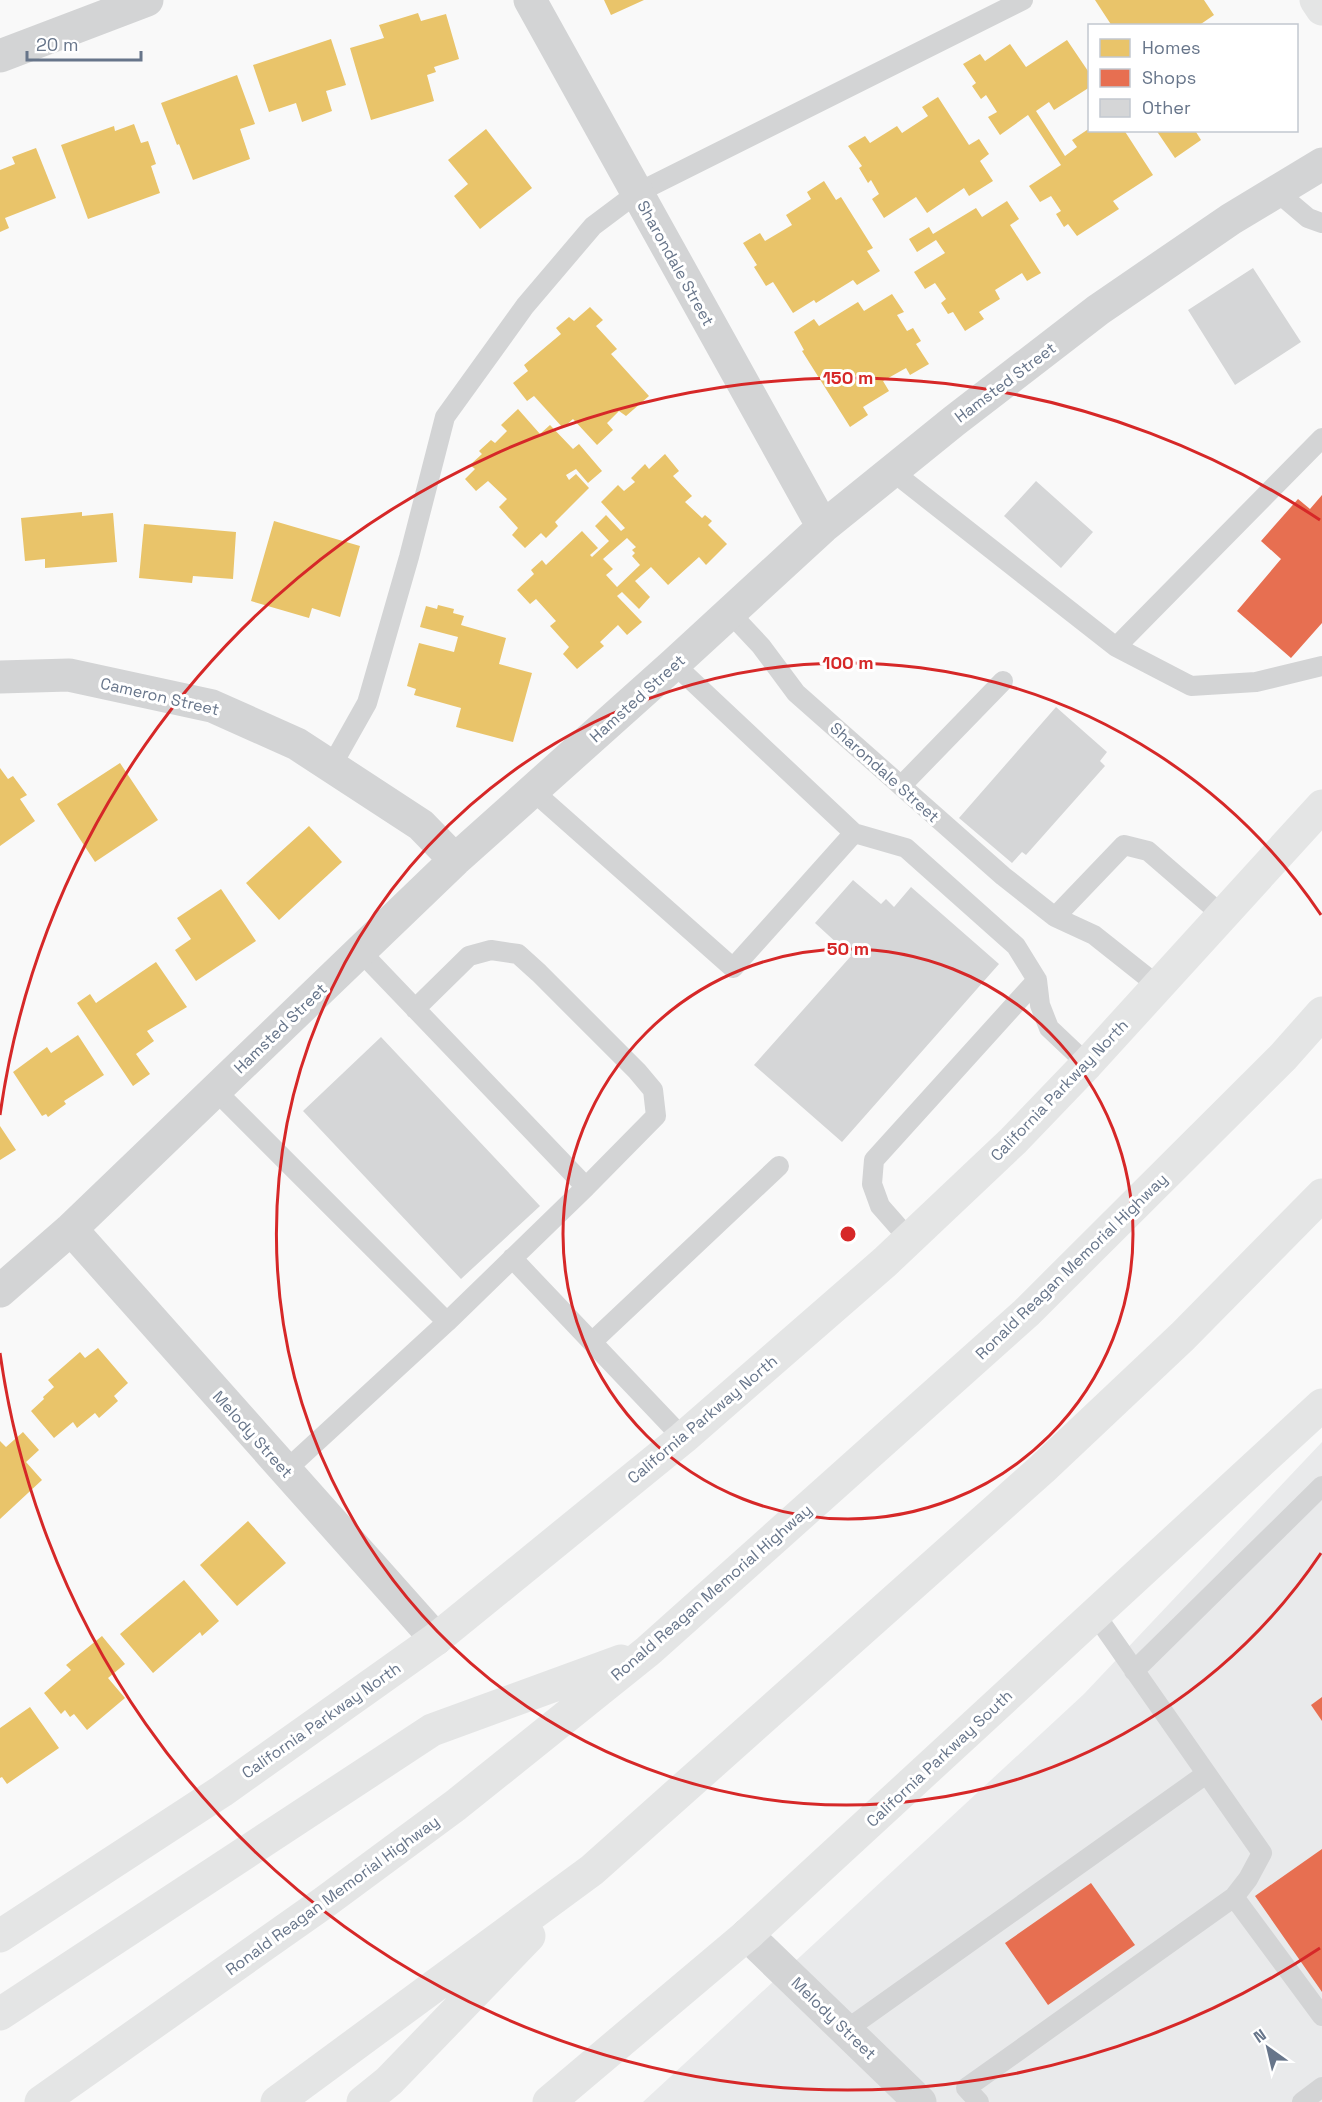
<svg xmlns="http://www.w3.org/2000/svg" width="1322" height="2102" viewBox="0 0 1322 2102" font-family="'Space Grotesk',sans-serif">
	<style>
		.built { fill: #e9eaeb }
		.homes { fill: #e9c46a; fill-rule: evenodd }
		.shops { fill: #e76f51 }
		.building { fill: #d5d6d7 }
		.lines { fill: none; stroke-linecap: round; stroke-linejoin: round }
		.lane { stroke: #d3d4d5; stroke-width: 20 }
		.street { stroke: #d3d4d5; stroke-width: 33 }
		.secondary { stroke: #e4e5e5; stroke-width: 33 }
		.highway { stroke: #e4e5e5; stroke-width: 33 }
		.ring { fill: none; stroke: #d62828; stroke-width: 3 }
		.labels { text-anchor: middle; stroke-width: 6; stroke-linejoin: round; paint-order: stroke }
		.street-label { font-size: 16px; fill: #67758a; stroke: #fff }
		.centre { fill: #d62828; stroke: #fff; stroke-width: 3 }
		.ring-label { font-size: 18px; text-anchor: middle; font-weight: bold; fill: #d62828; stroke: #fff; stroke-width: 6; stroke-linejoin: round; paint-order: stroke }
	</style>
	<rect width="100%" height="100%" fill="#f9f9f9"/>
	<path class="built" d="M1322,1442V2102H643L1084,1694Z"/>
	<path class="homes" d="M604,0H644L611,15Z
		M1095,0H1204L1214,15L1198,26H1112Z
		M418,13L421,21L446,14L459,59L434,67L436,72L427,75L434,101L371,120L350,48L384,38L379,25Z
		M331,39L346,85L326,91L332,111L302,122L296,103L269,112L253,65Z
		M1067,40L1090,74V87L1054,110L1049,102L1036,111L1065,156L1077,147L1072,140L1090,128V130L1095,132L1098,130H1124L1153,175L1113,201L1119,209L1077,236L1068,224L1064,227L1056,214L1061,211L1051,196L1040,202L1029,186L1061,165L1028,115L1000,135L988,117L997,112L986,95L981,99L972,86L976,83L963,64L980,54L985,61L1010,44L1026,67Z
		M237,75L255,124L240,129L250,159L193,180L179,144L177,145L161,103Z
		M938,97L969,145L979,139L989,154L980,161L993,181L969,196L964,188L927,213L916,197L884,218L872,199L879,194L871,180L868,183L859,168L862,166L848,146L865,136L870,143L897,126L902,133L928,116L922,107Z
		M134,124L141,143L148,141L156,164L151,166L160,193L88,219L61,145L114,126L115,131Z
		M486,129L532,188L480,229L454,196L468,184L448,160Z
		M1156,130H1199L1196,132L1201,140L1175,158Z
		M36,148L56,198L5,218L9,228L0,232V170L15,164L12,157Z
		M824,181L836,200L841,197L873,248L867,251L880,271L857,285L853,280L816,303L814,300L793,313L773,282L766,286L754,267L757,265L743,243L760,233L765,241L792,225L786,215L811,199L807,192Z
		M1007,201L1019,219L1010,225L1041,273L1027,281L1022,273L995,290L1000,299L979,312L984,319L965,331L953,312L948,314L941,303L946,299L935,283L925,289L914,272L945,253L936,240L917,252L909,239L929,227L933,234L976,208L982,217Z
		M892,294L904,312L897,315L907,331L913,328L921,341L916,344L929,364L910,375L906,368L883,381L889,391L863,407L868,415L850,427L802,351L804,350L794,332L814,319L819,326L858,302L864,311Z
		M590,307L603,320L596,326L617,349L611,354L649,396L626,416L619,411L607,423L613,430L597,445L573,419L563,428L534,396L527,401L513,383L528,371L524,365L561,334L556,328L569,317L574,321Z
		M518,409L540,434L550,425L573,449L579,444L602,471L588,483L576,469L566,475L569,480L576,474L589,488L555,522L558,526L546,538L541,533L525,548L512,535L518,528L499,507L507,499L488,481L476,491L465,479L475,469L470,465L482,454L479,451L491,440L495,443L507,431L501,425Z
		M665,454L679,471L673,476L692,496L685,502L702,518L705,515L712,521L708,525L727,544L706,565L699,557L668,585L651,567L635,581L650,597L639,609L622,592L617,596L642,622L627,635L618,625L600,642L604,646L577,669L563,654L569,647L550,626L556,621L536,599L530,604L517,590L534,574L531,570L542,560L546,565L582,531L598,548L590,555L592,557L609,541L595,526L606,515L621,531L625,528L601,502L618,485L624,491L635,482L631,478L645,464L649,469ZM627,538L636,547L632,550L635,553L632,556L640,565L617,587L606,575L613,569L603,559Z
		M82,512V516L113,513L117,562L45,568V559L25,561L21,518Z
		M274,521L360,546L340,617L312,608L309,618L251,601Z
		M144,524L236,532L233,579L193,576L192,583L139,578Z
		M438,605L454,609L453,613L464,616L461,625L506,638L499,664L532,673L513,742L456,727L461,708L414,695L416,689L407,686L419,643L454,652L458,637L420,627L426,606L437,609Z
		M120,763L158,820L95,862L57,804Z
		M0,768L8,779L13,776L27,795L20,799L35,821L0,846Z
		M309,826L342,862L279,920L246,883Z
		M221,889L256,941L196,981L175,950L191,939L177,918Z
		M156,962L187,1007L147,1031L154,1041L136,1054L150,1074L133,1086L77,1003L90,994L96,1003Z
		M78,1035L104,1075L64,1101L66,1104L48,1117L46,1114L42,1116L13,1072L47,1047L51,1053Z
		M0,1126L16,1150L0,1160Z
		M98,1348L128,1383L114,1396L118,1401L99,1418L95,1413L77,1428L73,1422L54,1438L31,1411L44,1399L43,1397L54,1387L48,1380L80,1352L85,1358Z
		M23,1432L39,1450L26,1462L42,1480L0,1519V1441L6,1447Z
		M248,1521L286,1563L237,1606L200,1565Z
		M184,1580L219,1621L202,1636L200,1632L153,1673L120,1634Z
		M102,1636L125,1664L108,1678L125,1698L87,1730L74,1714L70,1717L65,1710L61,1714L44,1693L71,1670L66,1665Z
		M30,1707L59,1748L7,1784L2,1777L0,1778V1728Z"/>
	<path class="shops" d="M1322,495V623L1291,658L1237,611L1281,559L1261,541L1298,499L1310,509Z
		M1322,1697V1721L1311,1705Z
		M1322,1849V1992L1255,1896Z
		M1091,1883L1135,1945L1048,2005L1005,1943Z"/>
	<path class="building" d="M1253,268L1301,342L1235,385L1188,310Z
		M1036,481L1093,532L1061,568L1004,516Z
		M1056,707L1107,752L1100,761L1105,766L1026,855L1022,852L1012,863L959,818Z
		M853,880L881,904L886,899L894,907L911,887L999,964L842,1142L754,1065L851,956L815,923Z
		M381,1037L540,1206L461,1279L303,1111Z"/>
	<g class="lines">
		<path class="lane" d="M1276,191L1308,218L1322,223
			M892,471L1116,647L1191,686L1256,682L1322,666
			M730,613L761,646L796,693L1003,876L1055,917
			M1116,647L1322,438
			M331,767L367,703L409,557L445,417L525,306L593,226L637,193L1023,0
			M901,786L1003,681
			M533,791L733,968L854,833L674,664
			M854,833L906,848L1016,946L1037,980L1040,1005L1049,1028L1087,1064
			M1157,985L1094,935L1055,917L1124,845L1148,851L1222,915
			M415,1009L469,956L491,950L518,954L539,973L637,1071L653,1090L656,1116L586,1187
			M215,1090L447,1322L586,1187L360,951
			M909,1239L880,1206L872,1184L874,1160L1037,980
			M512,1258L683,1438
			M592,1342L779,1166
			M286,1470L447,1322
			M1095,1614L1262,1853L1248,1879L1234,1897L1322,2016
			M1134,1671L1322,1486
			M846,2030L1206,1774
			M979,2102L966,2088L1234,1897
			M1302,2102L1322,2087"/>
		<path class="street" d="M530,0L823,527
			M0,56L147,0
			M0,677L69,675L212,706L297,744L421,825L455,860
			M71,1229L436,1639
			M0,1291L71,1229L455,860L674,664L823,527L954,421L1098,310L1231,219L1322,164
			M747,1935L920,2102"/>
		<path class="secondary" d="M1316,0L1322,9
			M0,1936L222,1791L436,1639L683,1438L885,1262L1013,1141L1087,1064L1322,806
			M549,2102L747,1935L1322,1405"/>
		<path class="highway" d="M0,2014L432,1730L621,1661
			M41,2102L322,1904L456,1805L648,1651L1026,1313L1283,1057L1322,1013
			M277,2102L592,1870L1042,1469L1183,1336L1322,1195
			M363,2102L389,2081L529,1936"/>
	</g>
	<g class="ring">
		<circle cx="848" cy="1234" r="285"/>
		<path d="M1321 1553A571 571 0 1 1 1321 915"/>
		<path d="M1320 1948A856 856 0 0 1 0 1353M0 1115A856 856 0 0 1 1320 520"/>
	</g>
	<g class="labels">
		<g class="street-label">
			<text transform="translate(676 263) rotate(61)" y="6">Sharondale Street</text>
			<text transform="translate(1005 382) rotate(-37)" y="6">Hamsted Street</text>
			<text transform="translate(160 696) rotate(13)" y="6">Cameron Street</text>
			<text transform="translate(637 698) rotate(-42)" y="6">Hamsted Street</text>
			<text transform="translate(885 772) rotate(42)" y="6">Sharondale Street</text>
			<text transform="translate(280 1028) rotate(-44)" y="6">Hamsted Street</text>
			<text transform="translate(1059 1090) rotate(-46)" y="6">California Parkway North</text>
			<text transform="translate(1071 1266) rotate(-44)" y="6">Ronald Reagan Memorial Highway</text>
			<text transform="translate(702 1419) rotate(-40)" y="6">California Parkway North</text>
			<text transform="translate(253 1434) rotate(48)" y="6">Melody Street</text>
			<text transform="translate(711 1592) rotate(-41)" y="6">Ronald Reagan Memorial Highway</text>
			<text transform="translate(321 1720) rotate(-35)" y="6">California Parkway North</text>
			<text transform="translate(939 1758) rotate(-43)" y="6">California Parkway South</text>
			<text transform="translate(332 1895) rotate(-36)" y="6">Ronald Reagan Memorial Highway</text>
			<text transform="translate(834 2018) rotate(44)" y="6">Melody Street</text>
		</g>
	</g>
	<circle cx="848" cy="1234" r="9" class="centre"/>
	<g class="ring-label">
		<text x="848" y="384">150 m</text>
		<text x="848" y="669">100 m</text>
		<text x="848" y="955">50 m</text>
	</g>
	<rect x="1088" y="24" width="210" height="108" fill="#ffffff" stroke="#c2c8d0" stroke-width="1.5"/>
	<rect x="1100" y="39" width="30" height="18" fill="#e9c46a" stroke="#c2c8d0" stroke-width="1.5"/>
	<text x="1142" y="54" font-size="18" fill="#67758a">Homes</text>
	<rect x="1100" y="69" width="30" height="18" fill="#e76f51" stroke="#c2c8d0" stroke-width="1.5"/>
	<text x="1142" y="84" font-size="18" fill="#67758a">Shops</text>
	<rect x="1100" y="99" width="30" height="18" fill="#d5d6d7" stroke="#c2c8d0" stroke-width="1.5"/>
	<text x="1142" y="114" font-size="18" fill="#67758a">Other</text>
	<g transform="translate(1268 2048) rotate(326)" stroke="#ffffff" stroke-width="4.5" paint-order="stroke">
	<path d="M0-4.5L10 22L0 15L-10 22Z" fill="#67758a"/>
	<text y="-9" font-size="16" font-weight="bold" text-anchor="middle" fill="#67758a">N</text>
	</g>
	<path d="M27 51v9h114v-9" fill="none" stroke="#67758a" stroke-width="3"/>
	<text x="36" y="51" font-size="18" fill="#67758a" stroke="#ffffff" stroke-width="4.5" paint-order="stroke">20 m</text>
</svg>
